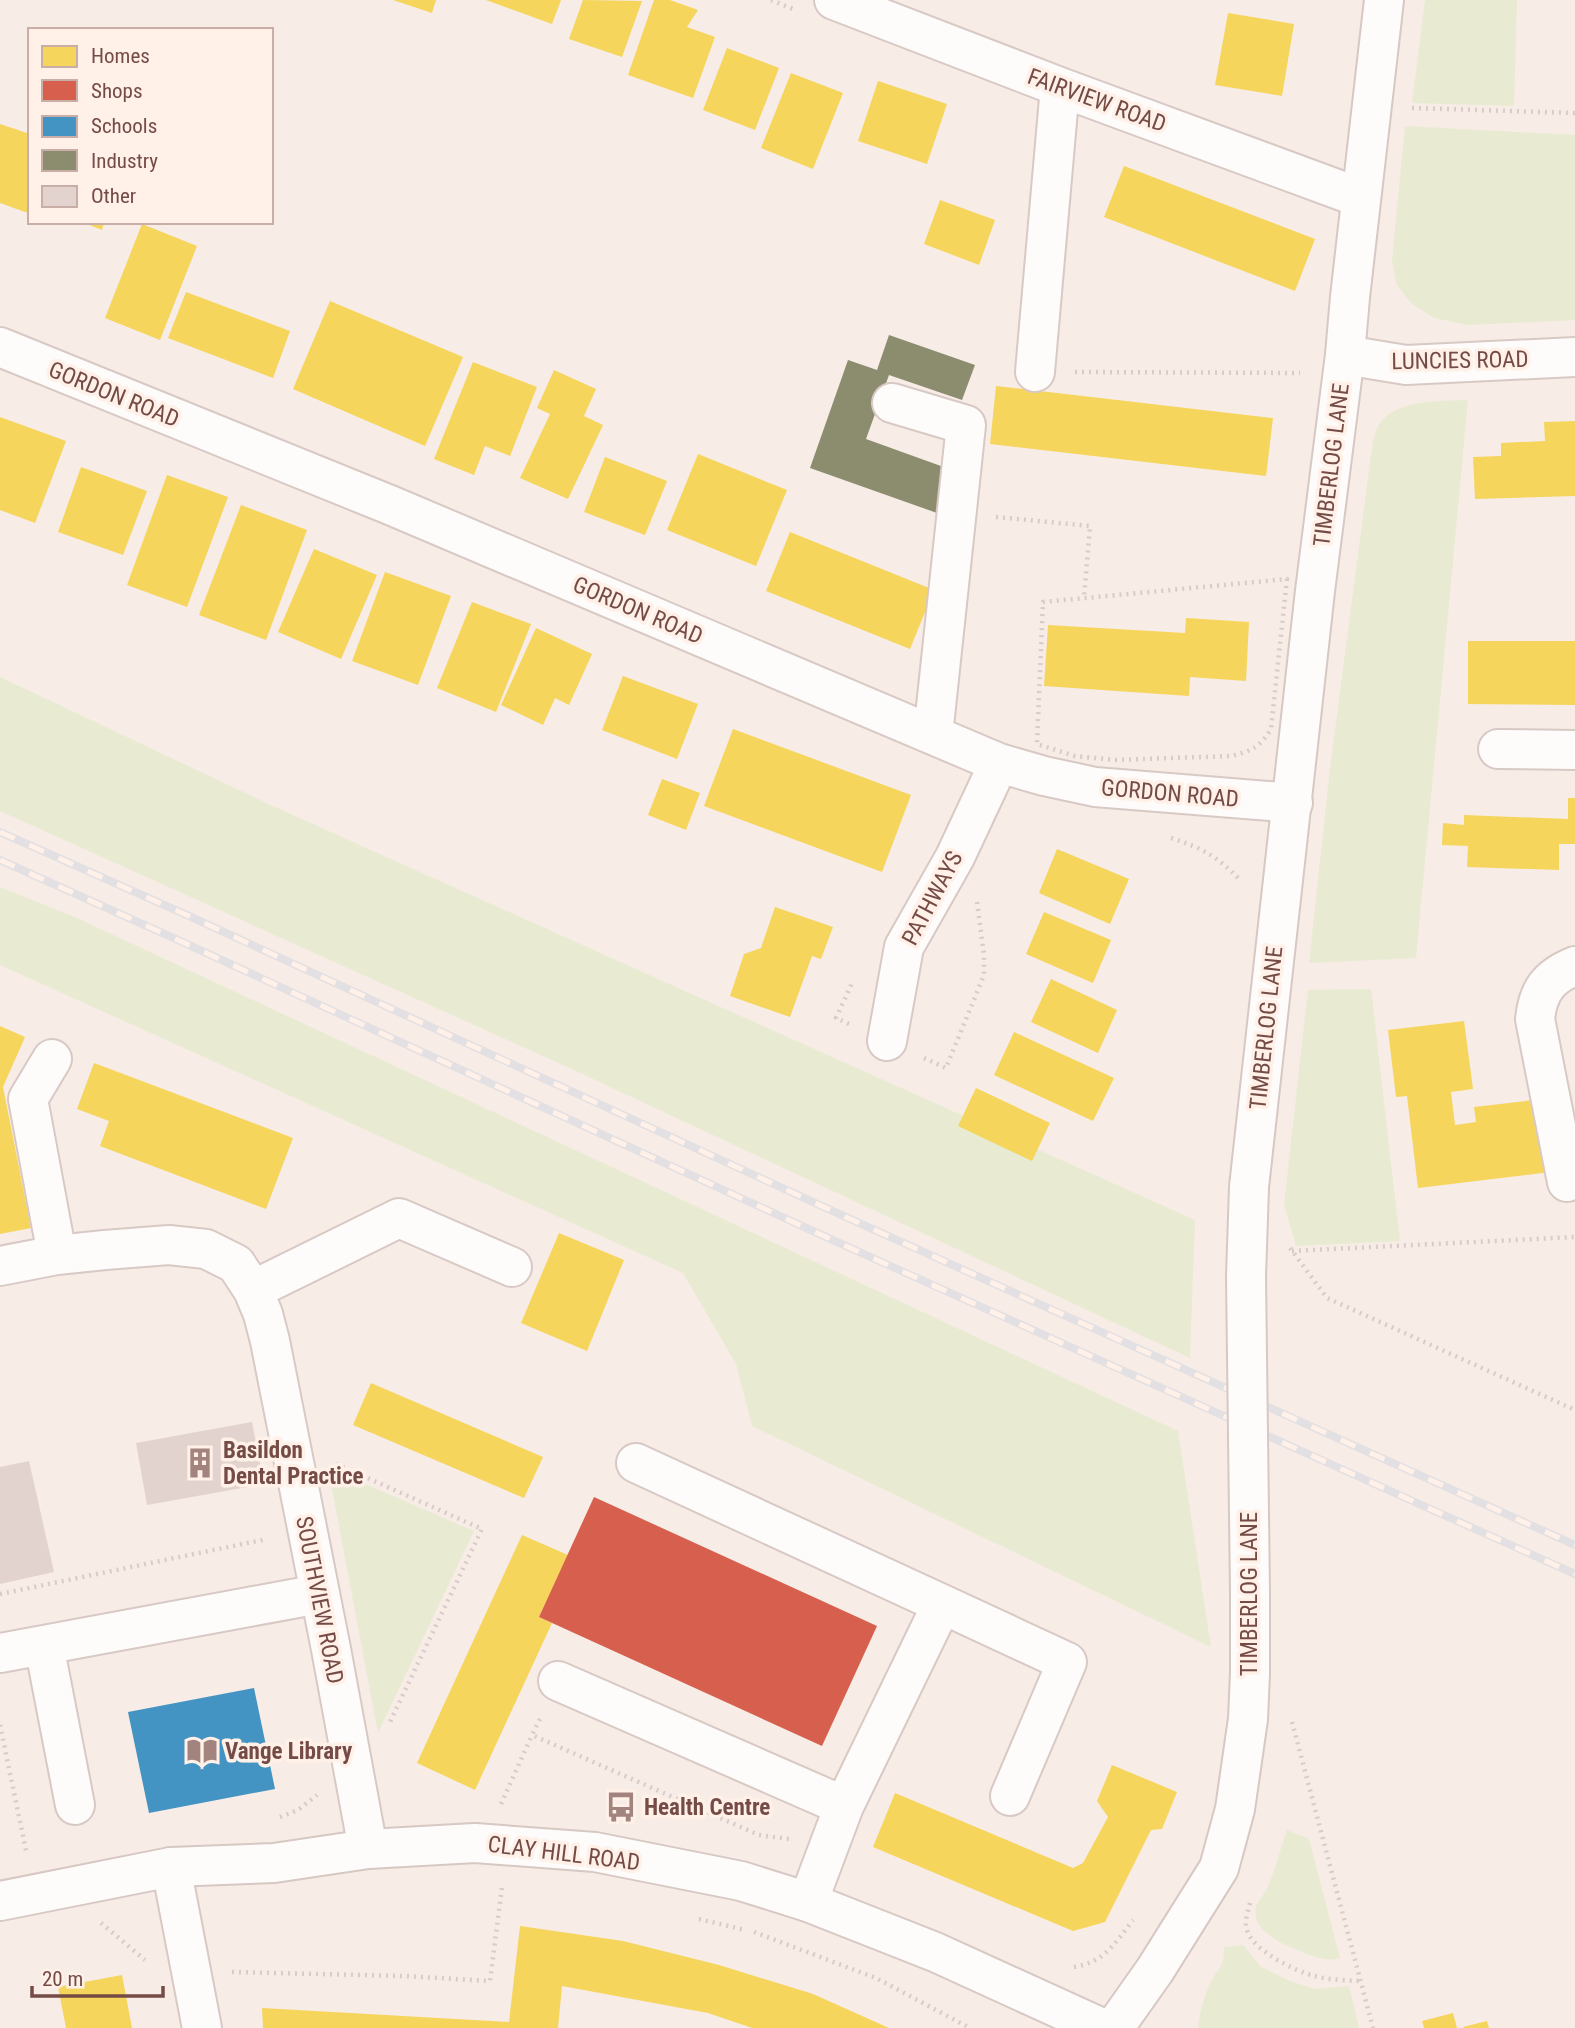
<svg xmlns="http://www.w3.org/2000/svg" width="1575" height="2028" viewBox="0 0 1575 2028" font-family="'Roboto Condensed',sans-serif">
	<style>
		.green { fill: #e8ebd1 }
		.homes { fill: #f6d55c }
		.shops { fill: #d6604d }
		.schools { fill: #4393c3 }
		.industry { fill: #8c8c6e }
		.building { fill: #e3d3ce }
		.lines { fill: none; stroke-linecap: round; stroke-linejoin: round }
		.street-casing { stroke: #d8c9c5; stroke-width: 42 }
		.secondary-casing { stroke: #d7c8c3; stroke-width: 42 }
		.path { stroke: #d8cbc9; stroke-width: 4.5; stroke-dasharray: 2 5; stroke-linecap: butt }
		.street { stroke: #fefcfb; stroke-width: 38 }
		.secondary { stroke: #fefcfb; stroke-width: 38 }
		.rail-casing { stroke: #e3e0e3; stroke-width: 8 }
		.rail { stroke: #fff0e8; stroke-width: 5; stroke-dasharray: 16; stroke-linecap: butt }
		.secondary-bridge-casing { stroke: #d7c8c3; stroke-width: 42; stroke-linecap: butt }
		.secondary-bridge { stroke: #fefcfb; stroke-width: 38 }
		.labels { text-anchor: middle; stroke-width: 7; stroke-linejoin: round; paint-order: stroke }
		.street-label { font-size: 23px; fill: #754b46; stroke: #fff0e8 }
		.poi-label { font-size: 23px; font-weight: bold; fill: #754b46; stroke: #fff0e8; text-anchor: start }
	</style>
	<rect width="100%" height="100%" fill="#f7ece6"/>
	<path class="green" d="M1425,0H1517L1514,106L1412,103Z
		M1405,126L1575,135V320L1468,325L1434,318L1412,304L1396,284L1392,260Z
		M1468,400L1416,958L1309,963L1330,768L1373,440C1375,435 1376,429 1379,425C1393,399 1443,401 1468,400Z
		M0,677L275,807L1195,1220L1190,1358L576,1071L0,811Z
		M0,887L77,918L1178,1431L1211,1647L752,1426L736,1364L683,1273L0,965Z
		M1371,989L1400,1241L1296,1246L1284,1205L1308,990Z
		M328,1468L474,1531L378,1733Z
		M1287,1830L1309,1839L1340,1958C1325,1963 1307,1954 1293,1948C1277,1942 1251,1928 1256,1907C1258,1900 1265,1894 1267,1888C1276,1870 1280,1849 1287,1830Z
		M1243,1945L1261,1967L1290,1981L1315,1989L1349,1986L1359,2028H1198C1200,2012 1203,1998 1210,1984C1219,1965 1224,1970 1224,1947Z"/>
	<path class="homes" d="M393,0H436L432,13Z
		M486,0H561L552,24Z
		M583,0L642,1L622,57L569,39Z
		M654,0H670L698,10L687,27L715,37L693,98L628,75Z
		M1228,13L1294,24L1282,96L1215,85Z
		M727,48L779,68L755,130L703,110Z
		M791,73L843,93L813,169L761,148Z
		M878,81L947,104L927,164L858,141Z
		M0,124L30,134L28,213L0,203Z
		M1124,166L1315,239L1295,291L1104,217Z
		M940,200L995,220L979,265L924,244Z
		M82,222H104L102,230Z
		M142,224L197,246L160,340L105,318Z
		M186,292L290,331L273,378L168,338Z
		M330,301L463,357L425,446L293,389Z
		M473,362L537,387L510,456L485,446L474,475L434,459Z
		M554,370L596,389L584,416L603,425L568,499L520,478L550,414L537,408Z
		M996,386L1273,418L1266,476L990,444Z
		M0,417L66,441L35,523L0,510Z
		M1575,421V496L1475,499L1473,457L1501,456V443L1545,441L1544,422Z
		M698,454L787,490L756,566L667,530Z
		M605,457L667,481L645,535L584,512Z
		M81,467L147,491L123,555L58,532Z
		M167,475L228,497L187,607L127,585Z
		M241,505L307,530L266,640L199,615Z
		M790,532L934,590L910,649L766,591Z
		M314,549L377,575L341,659L278,632Z
		M385,572L451,596L418,685L352,661Z
		M472,602L531,624L496,712L437,688Z
		M1186,618L1249,622L1246,681L1190,677L1189,696L1044,686L1048,625L1185,633Z
		M536,628L592,654L569,705L555,698L543,725L501,705Z
		M1468,641H1575V705L1468,704Z
		M623,676L698,704L677,759L602,730Z
		M733,729L911,795L882,872L704,806Z
		M662,779L700,793L686,830L648,815Z
		M1568,798H1575V844H1559V870L1467,867L1468,846L1442,845L1443,823L1464,825V815L1568,819Z
		M1057,849L1129,879L1110,924L1039,893Z
		M775,907L833,927L821,959L812,956L790,1017L730,996L744,954L761,948Z
		M1044,912L1111,940L1093,983L1026,954Z
		M1051,979L1117,1010L1098,1053L1031,1022Z
		M1464,1021L1473,1089L1451,1092L1455,1125L1476,1122L1474,1107L1542,1099L1551,1172L1418,1188L1407,1096L1396,1097L1388,1030Z
		M0,1026L25,1037L3,1087L31,1228L0,1234Z
		M1014,1032L1114,1078L1093,1121L994,1075Z
		M94,1063L293,1138L266,1209L100,1146L109,1121L77,1109Z
		M976,1088L1050,1123L1032,1161L958,1126Z
		M559,1233L624,1260L587,1351L521,1323Z
		M371,1383L543,1457L524,1498L353,1425Z
		M522,1535L568,1555L539,1617L552,1623L475,1790L417,1763Z
		M1112,1765L1177,1792L1162,1829L1151,1830L1105,1922L1073,1931L873,1847L895,1793L1073,1868L1083,1863L1108,1817L1097,1801Z
		M520,1926L623,1941L719,1965L813,1994L889,2028H752L708,2013L562,1986L558,2028H263L262,2008L509,2022Z
		M122,1975L132,2028H66L58,1987Z
		M1453,2013L1457,2028H1424L1422,2021Z
		M1487,2021L1489,2028H1464L1463,2027Z"/>
	<path class="shops" d="M594,1497L877,1626L822,1746L539,1617Z"/>
	<path class="schools" d="M254,1688L275,1789L149,1813L128,1712Z"/>
	<path class="industry" d="M889,335L975,365L962,400L889,375L866,439L952,470L937,513L810,468L848,360L877,370Z"/>
	<path class="building" d="M252,1422L264,1484L147,1505L136,1443Z
		M29,1461L54,1572L0,1584V1467Z"/>
	<g class="lines">
		<g class="street-casing">
			<path id="street" d="M834,0L1060,87L1361,198
				M0,347L390,505L999,763L1044,776L1095,787L1293,803
				M1345,355L1406,365L1575,357
				M1035,372L1060,87
				M892,403L966,425L933,735
				M1498,749L1575,750
				M887,1041L904,947L955,857L999,763
				M52,1059L28,1099L57,1255
				M1567,1182L1535,1019C1538,991 1548,977 1575,966
				M0,1266L57,1255L105,1250L169,1245L206,1249L236,1264L253,1290L263,1314L270,1341L331,1649L368,1849
				M253,1290L399,1218L512,1267
				M636,1463L942,1604L844,1806
				M942,1604L1067,1662L1010,1796
				M44,1645L75,1805
				M0,1653L319,1594
				M558,1681L844,1806L808,1902
				M171,1867L202,2028"/>
		</g>
		<g class="secondary-casing">
			<path id="secondary" d="M1249,1187L1315,591L1345,355L1350,297L1384,0
				M0,1901L171,1867L274,1863L368,1849L475,1843L595,1852L741,1881L808,1902L935,1952L1102,2028
				M1114,2028L1155,1970L1219,1868L1235,1809L1248,1719L1250,1673V1593"/>
		</g>
		<path class="path" d="M771,0L793,9
			M1412,108L1575,113
			M1075,372L1300,373
			M996,517L1090,526L1084,598
			M1287,579L1271,729C1260,747 1253,750 1232,756L1115,760L1075,756L1037,744L1043,602Z
			M1171,838C1202,848 1217,856 1240,880
			M849,1024L836,1018L853,981
			M924,1058L946,1068L984,975V955L977,902
			M1290,1248L1327,1298L1575,1410
			M1292,1251L1575,1237
			M336,1464L482,1529L389,1724
			M0,1594L267,1539
			M540,1719L532,1735L759,1835L789,1839
			M1292,1722L1373,2028
			M0,1725L27,1855
			M501,1804L532,1735
			M280,1817L298,1810L317,1795
			M1250,1903C1248,1912 1244,1921 1247,1930C1252,1950 1296,1972 1315,1976C1329,1980 1345,1980 1359,1981
			M699,1919L745,1930
			M101,1923L145,1960
			M754,1932L876,1978L970,2028
			M1074,1967C1105,1962 1115,1943 1133,1920
			M232,1972L404,1976L490,1981L502,1887"/>
		<use href="#street" class="street"/>
		<use href="#secondary" class="secondary"/>
		<g class="rail-casing">
			<path id="rail" d="M0,832L189,916L837,1213L1575,1545
				M0,860L178,940L826,1237L1575,1574"/>
		</g>
		<use href="#rail" class="rail"/>
		<g class="secondary-bridge-casing">
			<path id="secondary-bridge" d="M1249,1187L1246,1276L1250,1593"/>
		</g>
		<use href="#secondary-bridge" class="secondary-bridge"/>
	</g>
	<defs>
		<g id="building-bare" transform="scale(2.415)"><path d="M-4-6H4V6H1V3H-1V6H-4ZM-2.5-4.3h1.7v1.8h-1.7ZM.8-4.3h1.7v1.8H.8ZM-2.5-1h1.7V.8h-1.7ZM.8-1h1.7V.8H.8Z" fill="#a2837e" stroke="#fff0e8" stroke-width="2.5" paint-order="stroke"/></g>
		<g id="library-bare" transform="scale(2.415)"><path d="M-6-4Q-3-5.5-.7-3.5V5Q-3 3-6 4ZM6-4Q3-5.5 .7-3.5V5Q3 3 6 4Z" fill="#a2837e" stroke="#fff0e8" stroke-width="2.5" paint-order="stroke"/></g>
		<g id="bus-bare" transform="scale(2.415)"><path d="M-5-6H5V4H4V6H2V4H-2V6H-4V4H-5ZM-3.5-4V0h7V-4ZM-3.5 1.2v1.5H-2V1.2ZM2 1.2v1.5H3.5V1.2Z" fill="#a2837e" stroke="#fff0e8" stroke-width="2.5" paint-order="stroke"/></g>
	</defs>
	<g fill-rule="evenodd">
		<use href="#building-bare" x="200" y="1463"/>
		<use href="#library-bare" x="202" y="1751"/>
		<use href="#bus-bare" x="621" y="1807"/>
	</g>
	<g class="labels">
		<g class="street-label">
			<text transform="translate(1097 100) rotate(20)" y="8">FAIRVIEW ROAD</text>
			<text transform="translate(1460 360) rotate(-1)" y="8">LUNCIES ROAD</text>
			<text transform="translate(114 394) rotate(22)" y="8">GORDON ROAD</text>
			<text transform="translate(1331 465) rotate(-83)" y="8">TIMBERLOG LANE</text>
			<text transform="translate(638 610) rotate(23)" y="8">GORDON ROAD</text>
			<text transform="translate(1170 793) rotate(5)" y="8">GORDON ROAD</text>
			<text transform="translate(932 898) rotate(-62)" y="8">PATHWAYS</text>
			<text transform="translate(1266 1028) rotate(-84)" y="8">TIMBERLOG LANE</text>
			<text transform="translate(1249 1594) rotate(-90)" y="8">TIMBERLOG LANE</text>
			<text transform="translate(320 1600) rotate(79)" y="8">SOUTHVIEW ROAD</text>
			<text transform="translate(564 1853) rotate(7)" y="8">CLAY HILL ROAD</text>
		</g>
		<g class="poi-label">
			<text x="223" y="1458">Basildon<tspan x="223" dy="26">Dental Practice</tspan></text>
			<text x="225" y="1759">Vange Library</text>
			<text x="644" y="1815">Health Centre</text>
		</g>
	</g>
	<rect x="28" y="28" width="245" height="196" fill="#fff0e8" stroke="#c8aea7" stroke-width="2"/>
	<rect x="42" y="46" width="35" height="21" fill="#f6d55c" stroke="#c8aea7" stroke-width="2"/>
	<text x="91" y="63" font-size="21" fill="#754b46">Homes</text>
	<rect x="42" y="80" width="35" height="21" fill="#d6604d" stroke="#c8aea7" stroke-width="2"/>
	<text x="91" y="98" font-size="21" fill="#754b46">Shops</text>
	<rect x="42" y="116" width="35" height="21" fill="#4393c3" stroke="#c8aea7" stroke-width="2"/>
	<text x="91" y="133" font-size="21" fill="#754b46">Schools</text>
	<rect x="42" y="150" width="35" height="21" fill="#8c8c6e" stroke="#c8aea7" stroke-width="2"/>
	<text x="91" y="168" font-size="21" fill="#754b46">Industry</text>
	<rect x="42" y="186" width="35" height="21" fill="#e3d3ce" stroke="#c8aea7" stroke-width="2"/>
	<text x="91" y="203" font-size="21" fill="#754b46">Other</text>
	<path d="M32 1986v10h131v-10" fill="none" stroke="#754b46" stroke-width="3.5"/>
	<text x="42" y="1986" font-size="21" fill="#754b46" stroke="#fff0e8" stroke-width="5" paint-order="stroke">20 m</text>
</svg>
